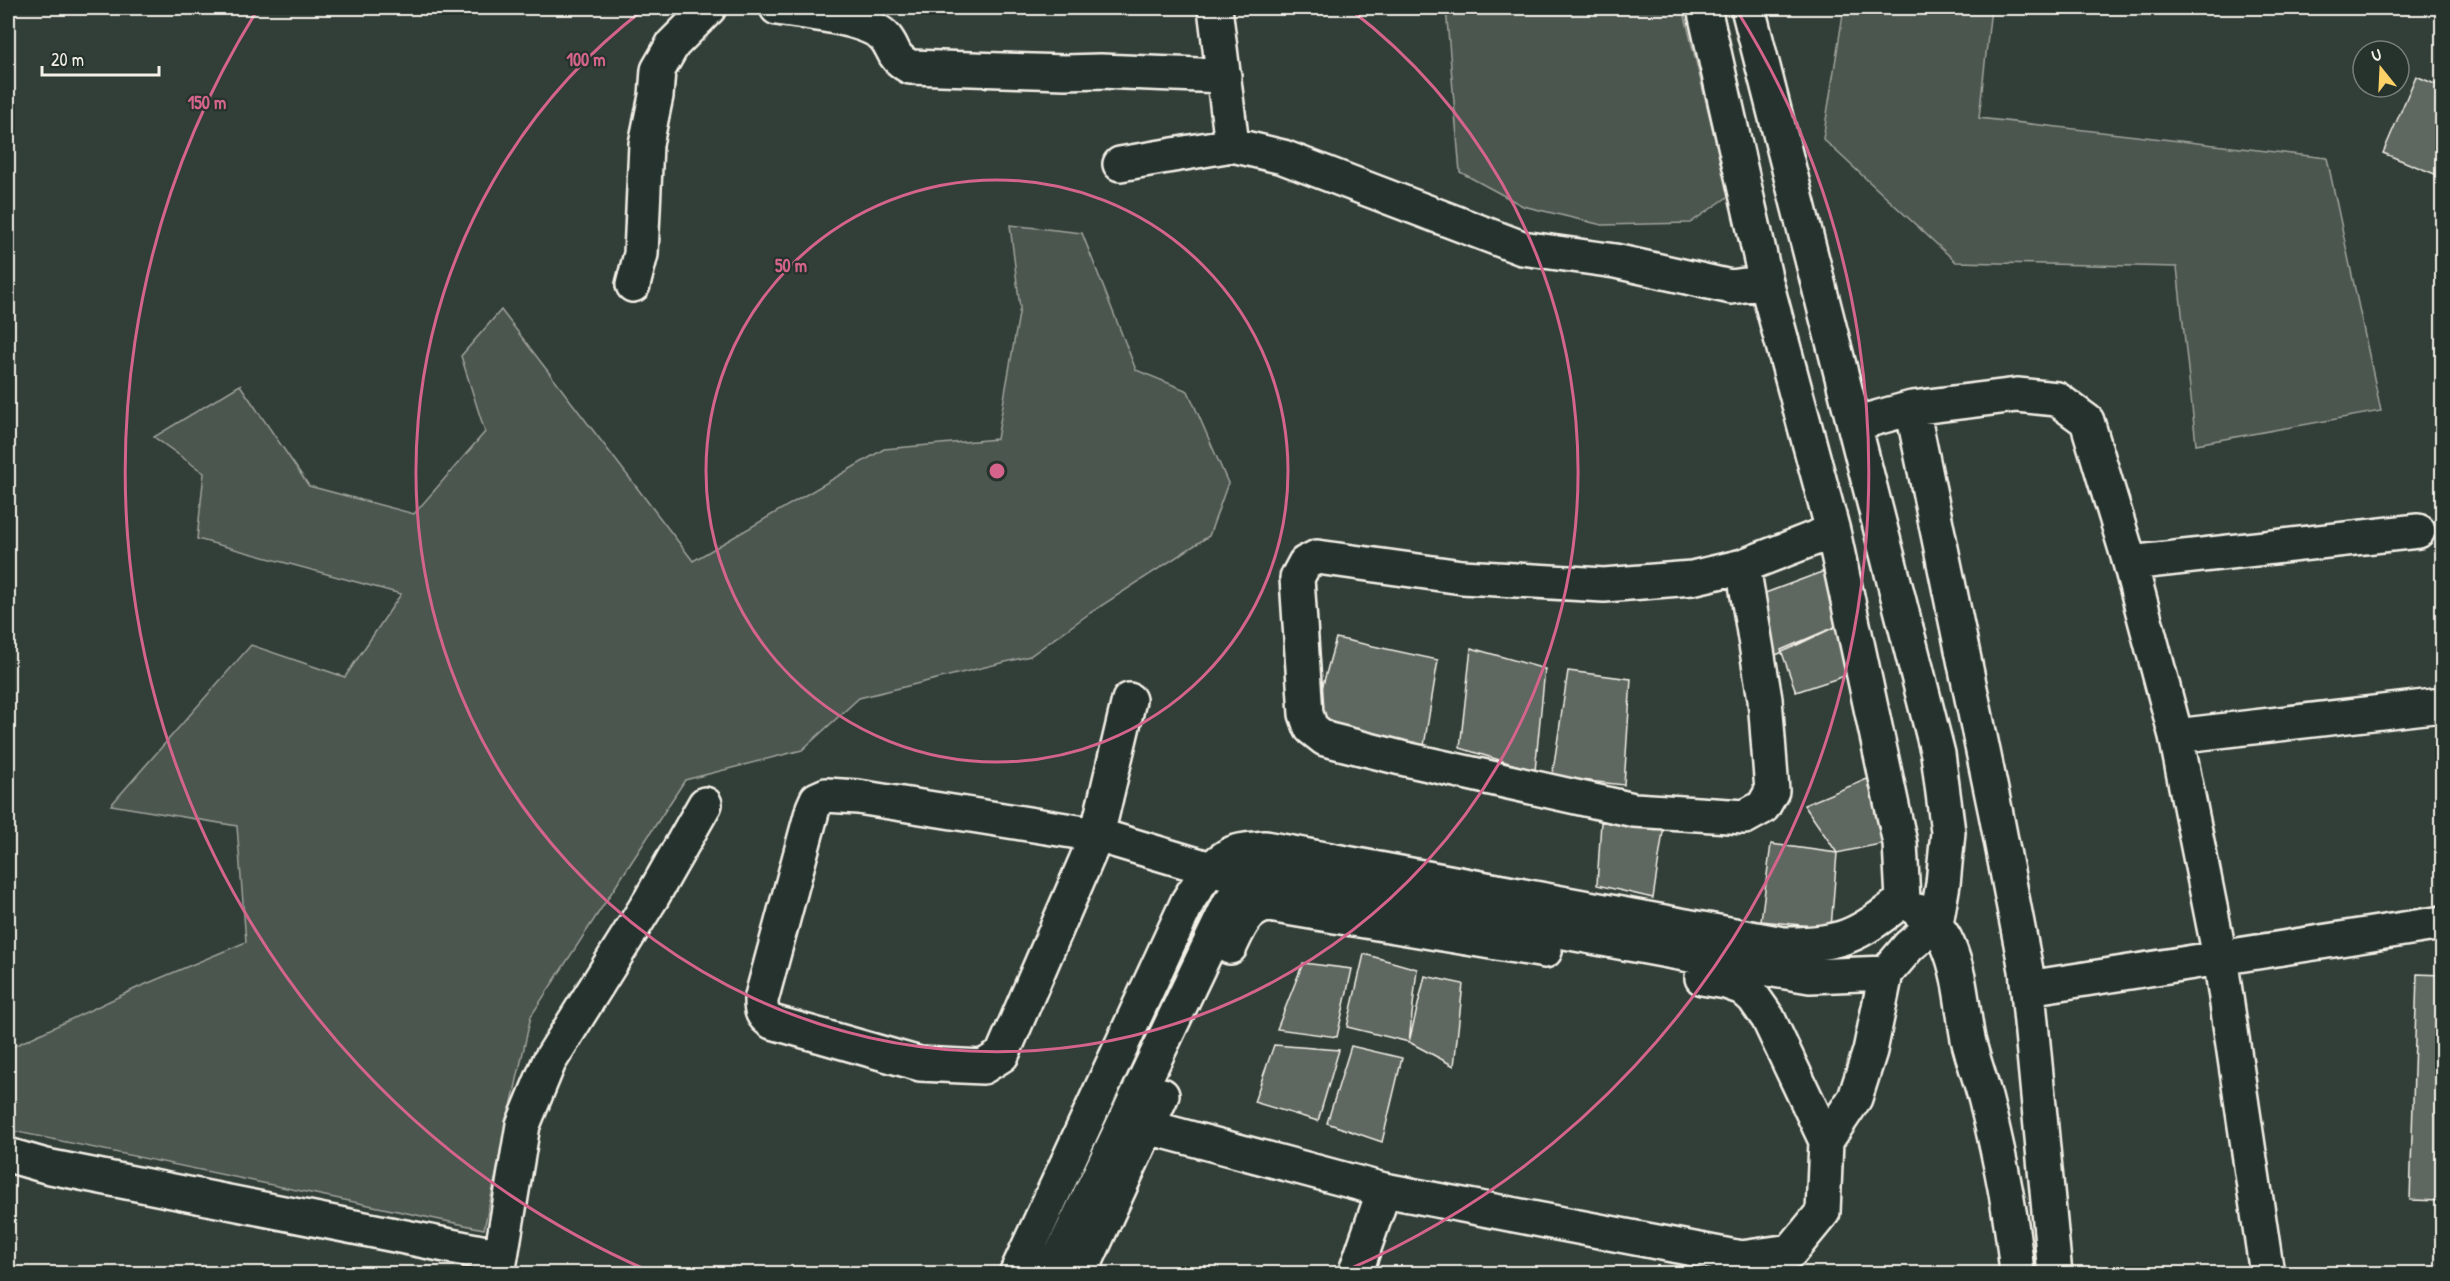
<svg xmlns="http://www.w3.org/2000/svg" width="2450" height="1281" viewBox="0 0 2450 1281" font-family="'Patrick Hand',sans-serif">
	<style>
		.green { fill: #4c564f; stroke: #a0a49c; stroke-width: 1.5 }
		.building { fill: #5f6861; stroke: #f4f1e8; stroke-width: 1.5 }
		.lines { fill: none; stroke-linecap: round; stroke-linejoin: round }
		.minor-casing { stroke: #f4f1e8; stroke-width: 38 }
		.minor { stroke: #26332d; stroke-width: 33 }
		.ring { fill: none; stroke: #d4648c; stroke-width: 3 }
		.centre { fill: #d4648c; stroke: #26332d; stroke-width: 3 }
		.ring-label { font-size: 18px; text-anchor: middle; font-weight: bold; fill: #d4648c; stroke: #26332d; stroke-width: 4.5; stroke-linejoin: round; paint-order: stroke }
	</style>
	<rect width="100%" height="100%" fill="#323e38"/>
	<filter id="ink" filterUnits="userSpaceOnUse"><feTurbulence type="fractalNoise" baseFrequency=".0167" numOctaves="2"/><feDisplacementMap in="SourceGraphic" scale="12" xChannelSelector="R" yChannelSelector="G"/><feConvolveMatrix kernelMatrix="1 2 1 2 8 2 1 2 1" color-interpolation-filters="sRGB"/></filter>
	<g filter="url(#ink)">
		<path class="green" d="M1446,8H1683L1729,196L1690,223L1602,225L1523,206L1460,172Z
			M1844,8H1991L1979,118L2327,158L2381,411L2196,444L2177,267L1956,262L1823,139Z
			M1010,225L1082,233L1136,370L1188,391L1228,483L1209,536L1090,613L1030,656L859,698L802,750L685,780L531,1016L484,1229L8,1130V1049L139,987L246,942L237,826L111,805L251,645L345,677L401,594L197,539L204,473L154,437L240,385L309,486L414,514L485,432L461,356L501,310L693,561L884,449L997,439L1020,308Z"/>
		<path class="building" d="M2416,76L2442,87V177L2383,153Z
			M1827,570L1839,625L1772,657L1760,595Z
			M1839,625L1851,674L1796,692L1781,650Z
			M1336,638L1438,660L1424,746L1311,728Z
			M1471,648L1545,669L1535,771L1460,748Z
			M1568,671L1631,679L1624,785L1552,777Z
			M1872,777L1890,842L1837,853L1804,805Z
			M1601,822L1664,825L1653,898L1597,885Z
			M1771,844L1837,853L1831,928L1761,921Z
			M1364,954L1417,969L1409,1042L1347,1027Z
			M1303,963L1352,969L1337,1037L1277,1029Z
			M2417,974L2442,975V1201L2410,1200Z
			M1425,976L1463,984L1454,1066L1409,1042Z
			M1274,1045L1339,1050L1318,1121L1254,1102Z
			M1351,1046L1402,1058L1382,1142L1327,1123Z"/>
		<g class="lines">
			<g class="minor-casing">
				<path id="minor" d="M777,8C806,13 864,17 884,36C896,49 889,55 910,67L1065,72L1100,71L1224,76
					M1215,8L1232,145
					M1704,8L1766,282L1833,531L1900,843L1903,900
					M1120,164L1232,145L1283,157L1522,248L1615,261L1731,287L1766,282
					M633,285L641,254L646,144L656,96L658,70L673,44L709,8
					M1912,408L1996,814L2026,970L2055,1274
					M1854,424L1912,408L2017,395L2057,399L2087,421L2130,563L2176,736L2220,957L2267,1274
					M2130,563L2418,531
					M1743,566L1765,699L1772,791L1763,807L1745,817L1634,810L1401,758L1325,739L1311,728L1306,714L1297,578L1305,563L1317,557L1462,577L1604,585L1692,578L1743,566L1833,531
					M1129,700L1097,835L1002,1055L983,1067L920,1064L772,1022C762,1016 761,1011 761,1000L813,808L817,799L826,795L858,797L1097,835L1248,880
					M2176,736L2442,705
					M1918,911C1932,921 1941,929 1948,945C1961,975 1962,1008 1968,1039C1973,1060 1981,1081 1986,1101C2000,1157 2012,1216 2017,1274
					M1230,947C1239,928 1246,908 1269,905L1545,951
					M1702,978L1726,982L1743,988L1754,998L1768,1018L1826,1141
					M2028,988L2442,923
					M1148,1127L1384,1190L1741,1258
					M8,1155L46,1166L501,1256
					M498,1274L523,1125L549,1062L651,899L705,804
					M1016,1274L1188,901C1199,883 1213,862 1233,853C1241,849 1256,849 1265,848L1783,944C1842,945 1857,936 1903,900
					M1052,1274L1214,935L1229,904L1248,880L1265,877L1744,965L1810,976L1886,973L1909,946L1936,924L1943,884L1948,832L1938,754L1748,8
					M1080,1274L1162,1095
					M1355,1274L1384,1190
					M1728,1274L1741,1258L1791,1251L1823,1212L1826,1141L1855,1098L1870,1051L1886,973"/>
			</g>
			<use href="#minor" class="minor"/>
		</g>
	</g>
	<g class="ring">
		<circle cx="997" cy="471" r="291"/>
		<path d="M1351 10A581 581 0 1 1 643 10"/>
		<path d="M649 1271A872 872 0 0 1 258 9M1736 9A872 872 0 0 1 1345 1271"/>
	</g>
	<circle cx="997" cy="471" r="9" class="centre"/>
	<g class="ring-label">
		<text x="586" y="66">100 m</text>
		<text x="207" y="109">150 m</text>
		<text x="791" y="272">50 m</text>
	</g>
	<rect width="2450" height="1281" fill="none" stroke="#26332d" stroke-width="30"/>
	<rect x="15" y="15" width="2420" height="1251" fill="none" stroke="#f4f1e8" stroke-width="2" filter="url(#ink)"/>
	<g transform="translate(2381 69) rotate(342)"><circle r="28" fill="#26332d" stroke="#787f78" stroke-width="1.5"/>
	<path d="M0-4.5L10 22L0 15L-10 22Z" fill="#ffd166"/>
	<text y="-9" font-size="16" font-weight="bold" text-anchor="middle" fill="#f4f1e8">U</text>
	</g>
	<path d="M42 66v9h117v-9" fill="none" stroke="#f4f1e8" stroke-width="3"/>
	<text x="51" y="66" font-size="18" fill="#f4f1e8" stroke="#26332d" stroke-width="4.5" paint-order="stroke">20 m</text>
</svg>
